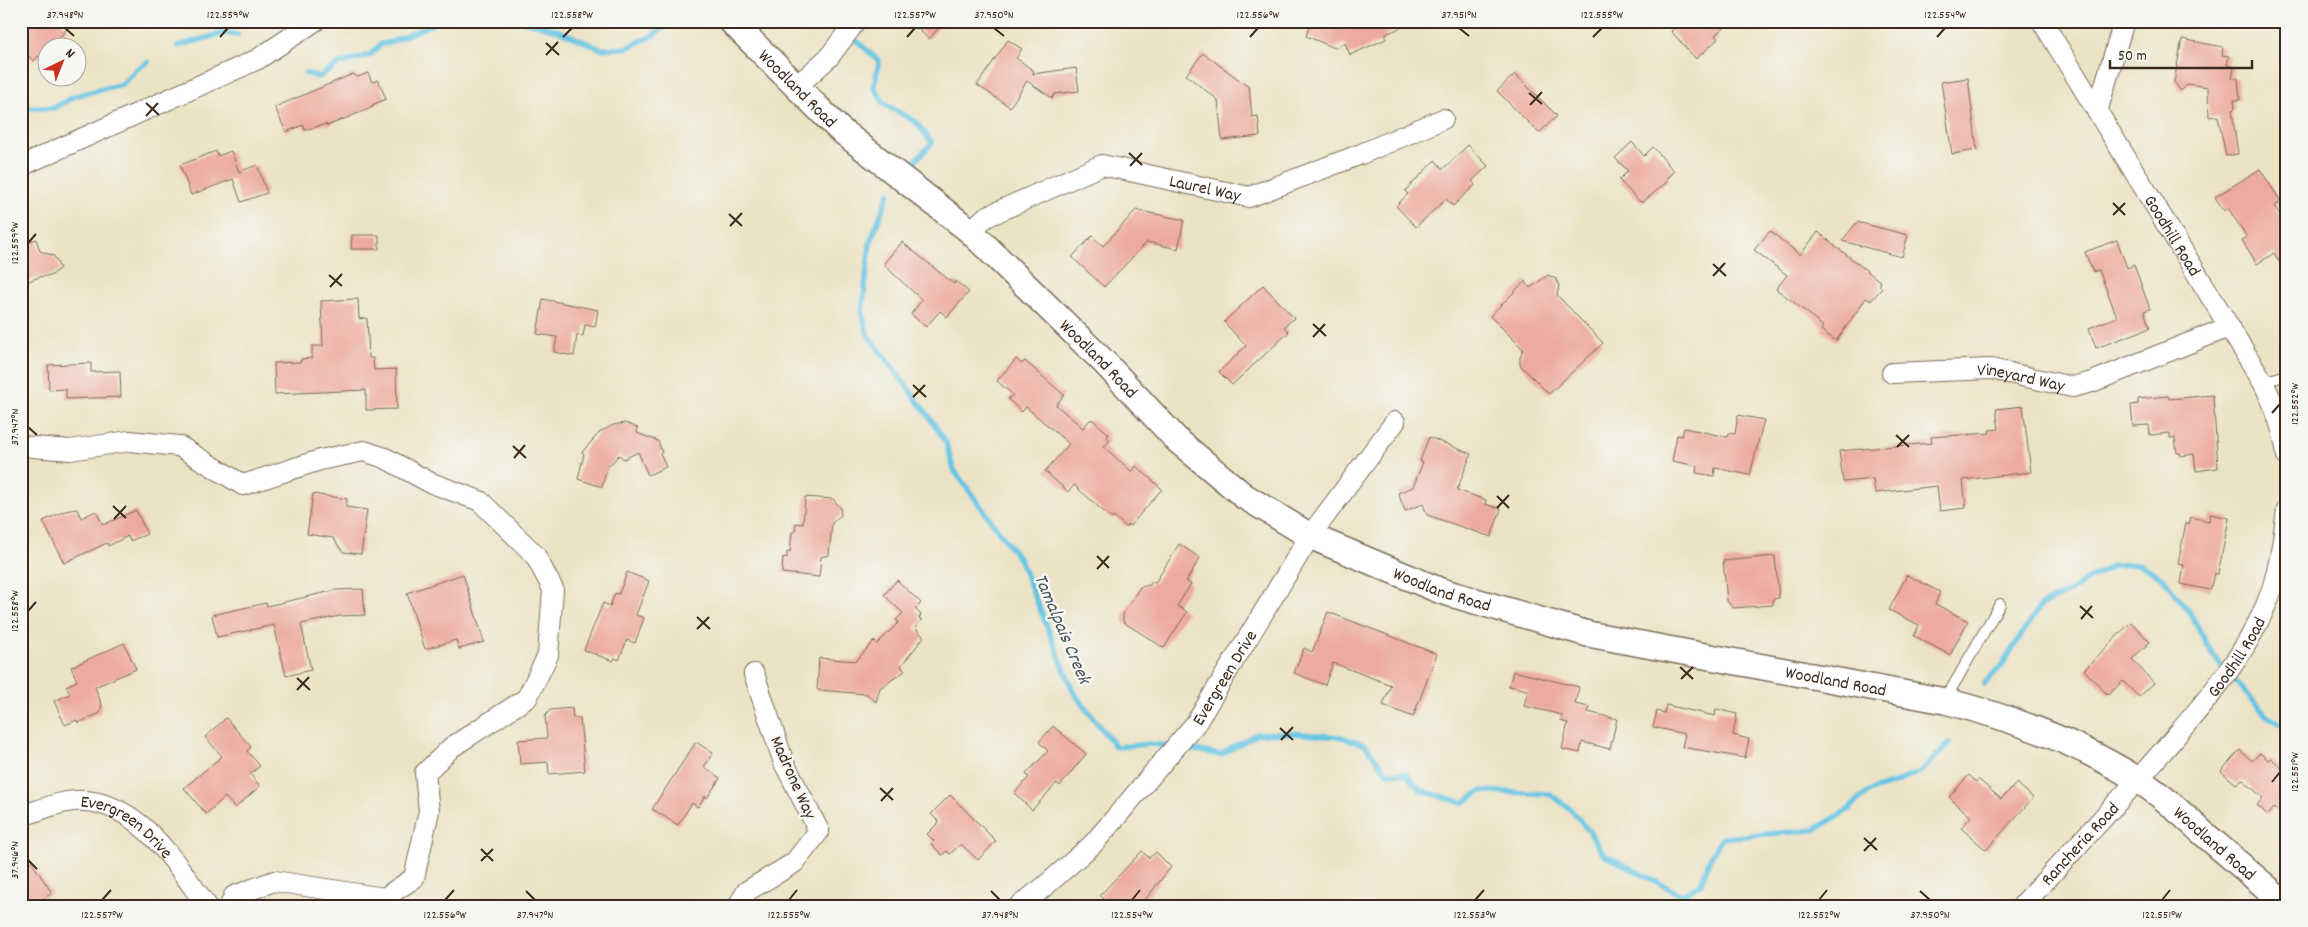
<svg xmlns="http://www.w3.org/2000/svg" width="2308" height="927" viewBox="0 0 2308 927" font-family="Dekko,sans-serif">
	<style>
		.lines { fill: none; stroke-linecap: round; stroke-linejoin: round }
		.stream { stroke: #65c4e3; stroke-width: 5.5 }
		.building { fill: #edaa9e }
		.service-casing { stroke: #796b58; stroke-width: 12 }
		.minor-casing { stroke: #796b58; stroke-width: 22 }
		.tertiary-casing { stroke: #796b58; stroke-width: 28 }
		.service { stroke: #fff; stroke-width: 10 }
		.minor { stroke: #fff; stroke-width: 20 }
		.tertiary { stroke: #fff; stroke-width: 25 }
		.ticks { fill: none; stroke: #3b2a1e; stroke-width: 2 }
		.labels { text-anchor: middle; stroke-width: 5; stroke-linejoin: round; paint-order: stroke }
		.street-label { font-size: 18px; fill: #3b2a1e; stroke: #f6f6f2 }
		.water-label { font-size: 19px; font-style: italic; fill: #485859; stroke: #f6f6f2 }
		.neatline { fill: none; stroke: #3b2a1e; stroke-width: 2 }
		.ticks-label { font-size: 12px; text-anchor: middle; fill: #3b2a1e }
	</style>
	<rect width="100%" height="100%" fill="#f6f6f2"/>
	<filter id="ink" filterUnits="userSpaceOnUse"><feTurbulence type="fractalNoise" baseFrequency=".02" numOctaves="2"/><feDisplacementMap in="SourceGraphic" scale="10" xChannelSelector="R" yChannelSelector="G"/><feConvolveMatrix kernelMatrix="1 2 1 2 8 2 1 2 1" color-interpolation-filters="sRGB"/></filter>
	<filter id="wash" filterUnits="userSpaceOnUse"><feTurbulence type="fractalNoise" baseFrequency=".0096" numOctaves="4" result="noise"/><feDisplacementMap in="SourceGraphic" scale="20" xChannelSelector="R" yChannelSelector="G"/><feGaussianBlur stdDeviation="1.12" result="paint"/><feColorMatrix in="noise" values="0 0 0 0 0 0 0 0 0 0 0 0 0 0 0 0 0 1.4 0 .05"/><feComposite in="paint" operator="in"/></filter>
	<g filter="url(#wash)">
		<rect width="100%" height="100%" fill="#ece3c4"/>
		<g class="lines">
			<path class="stream" d="M523,21L557,30L601,49L626,48L650,37L674,21
				M784,21L812,29L830,25L858,42L879,61L874,87L884,104L916,122L932,143L915,161
				M178,46L224,33L237,35
				M305,73L319,77L339,64L370,55L381,44L388,43L440,21
				M21,108H54L75,96L122,84L138,68L148,62
				M889,193L870,243L862,313L868,335L928,415L946,443L954,470L1020,560L1074,693L1116,747L1149,744L1171,746
				M2230,676L2266,715L2287,728
				M1984,684L2002,665L2040,606L2069,592L2087,580L2114,565L2139,564L2163,578L2189,611L2213,655L2224,669
				M1180,747L1220,755L1257,734L1291,733L1341,737L1365,745L1387,773L1406,774L1420,790L1463,803L1481,791L1550,794L1570,809L1589,831L1603,854L1682,895L1701,884L1710,858L1722,838L1814,830L1848,810L1869,791L1894,783L1922,771L1949,743"/>
		</g>
		<g id="blocks">
			<path class="building" d="M31,21H61L68,28L50,48H48L40,58L38,56L34,61L21,49V31Z
				M909,21H945L929,39Z
				M1311,21H1415L1386,34V39L1350,55L1345,43L1335,48L1306,36Z
				M1683,21H1731L1715,35L1718,39L1696,59L1671,31Z
				M2182,39L2223,47L2222,55L2229,56L2227,65L2234,67L2232,78H2238L2240,100H2234L2235,109L2232,110L2238,154L2226,156L2218,116L2209,117L2208,87L2188,84L2181,91L2174,82Z
				M1008,40L1022,49L1016,58L1034,71L1033,74L1076,68L1079,91L1055,94L1052,98L1027,81L1010,107L977,85Z
				M1203,53L1249,87L1252,117L1258,116L1260,136L1222,140L1218,100L1186,75Z
				M368,73L372,82L378,80L386,99L372,105L373,107L327,126L326,124L305,130L303,125L286,132L275,107L353,74L358,77Z
				M1515,74L1557,116L1539,133L1497,91Z
				M1968,78L1977,150L1952,154L1941,82Z
				M1632,142L1644,156L1653,147L1674,171L1666,179L1668,181L1643,202L1639,201L1619,180L1628,171L1615,158Z
				M1468,145L1488,166L1472,181L1475,185L1453,206L1446,199L1416,227L1396,206L1408,194L1405,191L1435,160L1443,169Z
				M216,151L218,156L231,151L239,172L257,165L267,193L241,202L233,179L191,195L180,165Z
				M2260,169L2281,202L2274,206L2287,225V275L2274,253L2257,264L2242,240L2247,237L2228,208L2224,211L2215,197Z
				M1136,210L1184,220L1178,249L1147,242L1104,287L1072,257L1092,236L1103,246Z
				M1857,222L1908,235L1902,257L1842,241Z
				M1770,231L1800,255L1818,232L1881,282L1879,286L1882,288L1871,301L1866,298L1836,341L1821,330L1823,327L1809,314L1776,289L1787,275L1754,250Z
				M352,235H379V249H351Z
				M36,239L40,251L54,256L60,268L52,275L39,277L21,284V245Z
				M2117,240L2127,268L2134,265L2150,309L2144,311L2150,328L2096,348L2089,328L2117,317L2099,270L2093,272L2085,252Z
				M902,242L954,284L956,281L969,292L947,317L940,311L926,327L911,314L922,300L885,266V262Z
				M1548,275L1556,279L1559,286L1557,295L1603,343L1549,394L1520,365V358L1523,349L1490,316L1525,281L1530,288Z
				M1263,285L1294,318L1284,327L1289,332L1232,385L1219,372L1246,346L1224,322Z
				M358,299L359,319L367,318L369,358H373L374,370L396,369L397,409L366,410V390L275,394L274,363L301,362V359L312,358V346H323L321,301Z
				M543,299L598,310L595,327L585,325L583,336L577,335L574,356L554,352L557,337L537,334Z
				M1016,359L1022,364L1025,361L1064,395L1056,405L1083,428L1090,420H1093L1109,434L1107,437L1110,440L1104,447L1132,472L1136,466L1162,489L1130,526L1128,524L1126,527L1116,518H1111L1074,485L1068,492L1045,471L1069,444L1026,407L1022,412L1008,399L1013,395L997,381Z
				M91,363V372L120,371L121,397L66,399V389L49,390L48,365Z
				M2213,395L2218,468L2196,471L2194,454L2181,456L2180,453H2177L2175,438H2170V433L2150,435L2149,425L2133,426L2131,405L2138,404V399L2168,396L2169,399Z
				M2023,406L2031,472L1963,480L1966,508L1940,511L1937,486L1875,493L1873,479L1843,482L1839,451L1932,443L1931,437L1990,433L1989,430L1999,429L1996,409Z
				M1738,415L1764,420L1750,475L1715,468L1714,476L1696,473L1697,466L1672,461L1677,435L1682,436L1684,428L1728,437L1729,433L1735,434Z
				M625,423L638,428L637,433L658,441L662,452L660,453L666,467L648,475L638,452L624,459L619,455L607,468L602,487L578,479L584,454L582,452L600,432L613,425Z
				M1429,437L1471,454L1457,490L1486,500L1485,504L1501,509L1491,537L1427,515L1423,504L1405,511L1398,493L1413,487L1423,462L1420,461Z
				M313,494L347,499L346,507L367,510L361,554L343,552L333,538L307,534Z
				M805,497L833,499L840,507L841,515L832,523L829,555L821,557L819,577L782,573L783,557L787,558V552H790L792,532H795L796,523L803,524Z
				M77,509L81,518L96,511L103,525L136,510L147,534L130,541L128,536L108,546L107,543L64,563L43,521L65,511Z
				M2210,514L2229,518L2218,574H2214L2210,590L2181,584L2184,565L2178,564L2186,523L2189,524L2191,517L2209,521Z
				M1179,544L1200,558L1186,581L1191,584L1177,606L1187,612L1164,648L1123,622V614L1140,587L1150,585L1152,581L1155,583Z
				M1775,556L1779,598L1773,599V605L1733,608L1727,601L1723,561Z
				M627,572L649,581L636,615L644,618L635,643L627,640L619,660L615,658L613,661L584,650L603,603L610,606L615,593L619,594Z
				M463,574L484,642L459,649L456,640L425,649L407,593Z
				M1907,575L1940,592L1935,604L1968,621L1950,655L1914,636L1919,625L1889,610Z
				M897,580L921,603L915,609L921,615L919,618L922,620L915,628L924,637L901,666L905,671L880,688L876,702L867,694L817,690L819,658L856,661L874,641L877,644L899,622L896,620L903,613L884,595Z
				M363,589L365,615L340,616L301,624L311,670L286,676L274,625L217,637L212,615L266,603L267,606L336,590Z
				M1328,612L1437,654L1413,717L1383,705L1391,685L1333,663L1325,685L1294,673L1304,648L1312,652Z
				M2131,622L2150,642L2132,659L2154,683L2139,697L2123,681L2108,695L2084,670Z
				M124,643L136,669L95,687L102,705L100,713L78,723L77,720L65,725L54,701L70,694L66,686L77,681L71,667Z
				M1513,671L1579,687L1575,704L1589,707L1588,712L1617,719L1610,749L1582,742L1580,753L1562,749L1568,723L1561,721L1562,715L1524,706L1528,690L1509,686Z
				M1666,705L1715,716L1716,709L1737,714L1733,735L1749,739L1745,758L1682,747L1685,734L1653,727L1657,711L1664,713Z
				M572,708L573,718H580L585,771L549,774L548,762L520,764L518,740L547,738L545,716L550,710Z
				M226,718L251,747L247,751L260,766L250,774L260,786L235,808L225,797L206,814L184,788L222,756L205,737Z
				M1053,726L1086,754L1060,786L1057,783L1032,810L1014,793L1029,777L1026,774L1048,751L1039,742Z
				M696,742L713,753L704,767L720,778L707,798L705,796L698,807L692,803L678,825L652,809Z
				M2240,750L2252,761L2260,753L2268,760L2271,758L2287,773V820L2274,808L2268,815L2257,805L2263,798L2242,779L2236,784L2221,771Z
				M1969,775L1976,782L1978,779L2001,799L2017,783L2033,798L1986,850L1961,828L1971,817L1949,797Z
				M950,795L996,841L978,860L961,844L950,854L947,851L942,855L931,844L934,841L927,834L939,822L931,814Z
				M21,846L52,893L32,906H21Z
				M1142,851L1149,858L1156,852L1171,867L1140,906H1111L1100,895Z"/>
		</g>
	</g>
	<g filter="url(#ink)">
		<use href="#blocks" fill-opacity="0" stroke="#796b58" stroke-width="1"/>
		<g class="lines">
			<g class="service-casing">
				<path id="service" d="M2263,382L2287,375
					M1945,700L2000,604"/>
			</g>
			<g class="minor-casing">
				<g id="minor">
					<path id="s1" d="M2042,21L2263,382C2275,406 2284,429 2287,456"/>
					<path d="M795,88L829,57L856,21"/>
					<path d="M2097,112L2124,21"/>
					<path d="M21,166L258,59L315,21"/>
					<path id="s2" d="M970,231L986,217L1102,165L1249,197L1361,154L1443,119"/>
					<path id="s3" d="M1892,373L1991,369L2072,387L2092,382L2229,327"/>
					<path d="M21,446L70,450L129,441L179,446L243,485L320,460L364,451L385,458L429,482L480,501L535,555L553,589L548,655L527,698L452,747L425,773L429,811L414,878L384,898L274,881L234,896L230,906"/>
					<path id="s4" d="M21,816C41,810 64,799 85,801C142,805 176,865 207,906"/>
					<path d="M738,906L747,891L794,863L819,831L784,763L754,674"/>
					<path id="s5" d="M1019,906L1044,887L1093,844L1196,723L1310,536L1395,422"/>
					<path id="s6" d="M2022,906C2071,852 2122,799 2169,744C2207,700 2244,658 2266,605C2279,575 2283,541 2287,509"/>
				</g>
			</g>
			<g class="tertiary-casing">
				<g id="tertiary">
					<path id="s7" d="M731,21L839,129L970,231L1105,363L1177,440L1244,496L1310,536L1441,591L1588,634L1945,701C2013,718 2078,742 2138,780C2162,795 2182,814 2203,833C2231,857 2259,881 2287,905"/>
				</g>
			</g>
			<use href="#service" class="service"/>
			<use href="#minor" class="minor"/>
			<use href="#tertiary" class="tertiary"/>
		</g>
	</g>
	<path class="ticks" d="M65,28L74,36M994,28L1004,36M1459,28L1469,36M220,37L228,28M563,37L572,28M907,37L915,28M1250,37L1258,28M1593,37L1602,28M1937,37L1945,28M546,43L559,55M546,55L558,42M1529,93L1542,104M146,103L159,115M1530,105L1542,92M146,116L158,103M1129,153L1142,165M1130,166L1142,153M2113,203L2125,215M729,214L742,226M2113,215L2125,203M730,226L742,213M28,243L36,234M1713,264L1726,276M329,275L342,286M1713,276L1725,263M330,287L342,274M1313,324L1326,336M1313,337L1325,324M913,385L926,397M913,397L925,385M2272,413L2280,404M28,427L37,435M1896,435L1909,447M513,446L526,458M1897,447L1909,435M514,458L525,445M1497,496L1509,508M113,506L126,518M1497,508L1509,495M114,519L126,506M1097,556L1109,568M1097,569L1109,556M2080,606L2093,618M28,611L36,602M697,617L710,629M2081,619L2092,606M697,629L709,617M1680,667L1693,679M297,678L310,690M1681,679L1693,667M297,690L309,677M1280,728L1293,740M1281,740L1293,727M2272,782L2280,772M880,788L893,800M881,801L893,788M1864,838L1877,850M481,849L493,861M1864,851L1876,838M28,860L37,869M481,861L493,849M526,891L535,900M991,891L1000,900M1920,891L1930,900M102,900L111,890M445,900L454,890M789,900L797,890M1132,900L1140,890M1475,900L1484,890M1819,900L1827,890M2162,900L2170,890"/>
	<g class="labels">
		<g class="street-label">
			<text dy="6" stroke="none"><textPath href="#s7" startOffset="95">Woodland Road</textPath></text>
			<text dy="6" stroke="none"><textPath href="#s2" startOffset="254">Laurel Way</textPath></text>
			<text dy="6" stroke="none"><textPath href="#s1" startOffset="251">Goodhill Road</textPath></text>
			<text dy="6" stroke="none"><textPath href="#s7" startOffset="500">Woodland Road</textPath></text>
			<text dy="6" stroke="none"><textPath href="#s3" startOffset="130">Vineyard Way</textPath></text>
			<text dy="6" stroke="none"><textPath href="#s7" startOffset="920">Woodland Road</textPath></text>
			<text dy="6" stroke="none"><textPath href="#s6" startOffset="329">Goodhill Road</textPath></text>
			<text dy="6" stroke="none"><textPath href="#s5" startOffset="309">Evergreen Drive</textPath></text>
			<text dy="6" stroke="none"><textPath href="#s7" startOffset="1325">Woodland Road</textPath></text>
			<text transform="translate(794 777) rotate(66)" y="6">Madrone Way</text>
			<text dy="6" stroke="none"><textPath href="#s4" startOffset="116">Evergreen Drive</textPath></text>
			<text dy="6" stroke="none"><textPath href="#s6" startOffset="85">Rancheria Road</textPath></text>
			<text dy="6" stroke="none"><textPath href="#s7" startOffset="1745">Woodland Road</textPath></text>
		</g>
		<g class="water-label">
			<text transform="translate(1064 628) rotate(67)" y="7">Tamalpais Creek</text>
		</g>
	</g>
	<rect width="2308" height="927" fill="none" stroke="#f6f6f2" stroke-width="55"/>
	<g transform="translate(62 62) rotate(43)"><circle r="24" fill="#f6f6f2" stroke="#aba49d"/>
	<path d="M0-4L9 19L0 12L-9 19Z" fill="#c8321e"/>
	<text y="-8" font-size="14" font-weight="bold" text-anchor="middle" fill="#3b2a1e">N</text>
	</g>
	<path d="M2110 60v8h142v-8" fill="none" stroke="#3b2a1e" stroke-width="2.5"/>
	<text x="2118" y="60" font-size="15" fill="#3b2a1e" stroke="#f6f6f2" stroke-width="4" paint-order="stroke">50 m</text>
	<rect x="28" y="28" width="2252" height="872" class="neatline"/>
	<g class="ticks-label">
		<text x="65" y="18">37.948°N</text>
		<text x="228" y="18">122.559°W</text>
		<text x="572" y="18">122.558°W</text>
		<text x="915" y="18">122.557°W</text>
		<text x="994" y="18">37.950°N</text>
		<text x="1258" y="18">122.556°W</text>
		<text x="1459" y="18">37.951°N</text>
		<text x="1602" y="18">122.555°W</text>
		<text x="1945" y="18">122.554°W</text>
		<text transform="translate(14 243) rotate(-90)" y="4">122.559°W</text>
		<text transform="translate(2294 404) rotate(-90)" y="4">122.552°W</text>
		<text transform="translate(14 427) rotate(-90)" y="4">37.947°N</text>
		<text transform="translate(14 611) rotate(-90)" y="4">122.558°W</text>
		<text transform="translate(2294 772) rotate(-90)" y="4">122.551°W</text>
		<text transform="translate(14 860) rotate(-90)" y="4">37.946°N</text>
		<text x="102" y="918">122.557°W</text>
		<text x="445" y="918">122.556°W</text>
		<text x="535" y="918">37.947°N</text>
		<text x="789" y="918">122.555°W</text>
		<text x="1000" y="918">37.948°N</text>
		<text x="1132" y="918">122.554°W</text>
		<text x="1475" y="918">122.553°W</text>
		<text x="1819" y="918">122.552°W</text>
		<text x="1930" y="918">37.950°N</text>
		<text x="2162" y="918">122.551°W</text>
	</g>
</svg>
